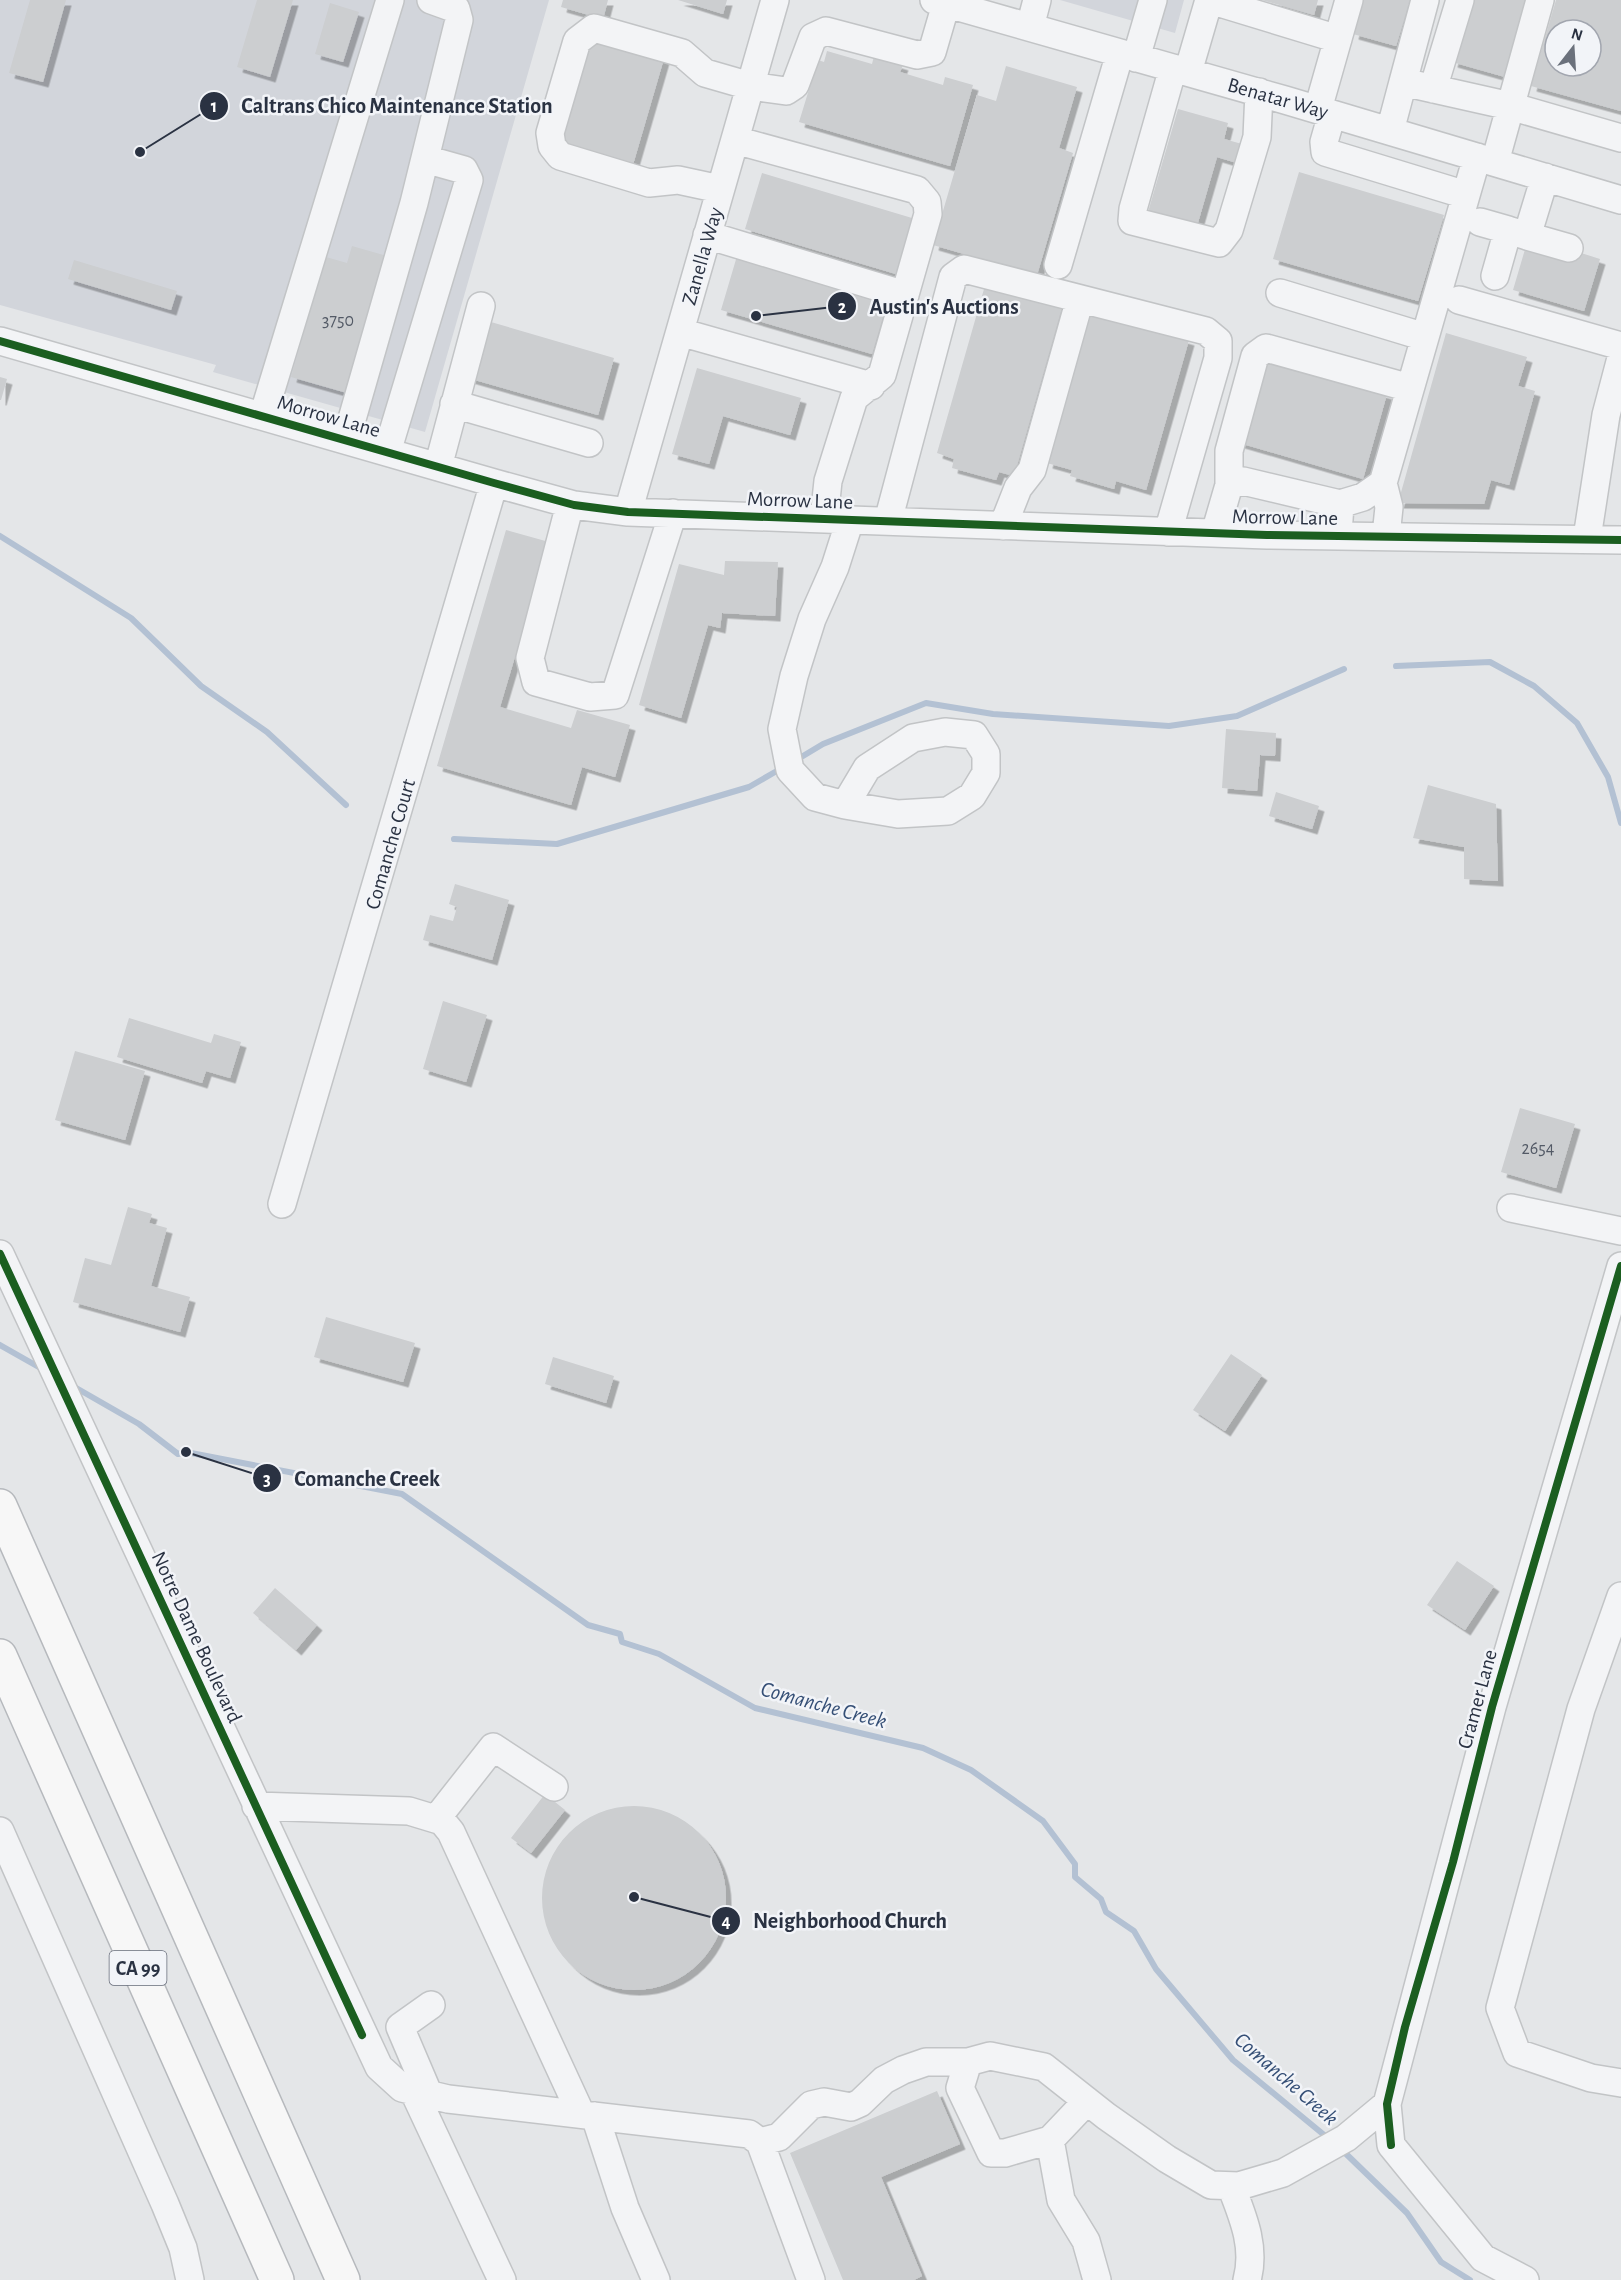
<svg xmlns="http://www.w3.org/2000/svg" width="1621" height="2280" viewBox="0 0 1621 2280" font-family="'Alegreya Sans',sans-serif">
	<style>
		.built { fill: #d2d5db }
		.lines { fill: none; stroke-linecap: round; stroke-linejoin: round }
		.stream { stroke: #b3c1d3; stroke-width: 6 }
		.building { fill: #ccced0; fill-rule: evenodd; filter: url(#shadow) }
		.minor-casing { stroke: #c2c4c6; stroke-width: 30 }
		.highway-casing { stroke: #b6b9bd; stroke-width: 36 }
		.minor { stroke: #f3f4f6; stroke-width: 27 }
		.highway { stroke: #f7f7f7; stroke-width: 33 }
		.cycleway-casing { stroke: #f2f4f8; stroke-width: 11 }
		.cycleway { stroke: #1b5e20; stroke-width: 8 }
		.labels { text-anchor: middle; stroke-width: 5; stroke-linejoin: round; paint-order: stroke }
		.number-label { font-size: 18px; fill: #535a66 }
		.shield { fill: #f2f4f8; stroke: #666c79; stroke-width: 1.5 }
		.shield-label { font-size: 20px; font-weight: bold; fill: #2a3242 }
		.street-label { font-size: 21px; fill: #2a3242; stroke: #f2f4f8 }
		.water-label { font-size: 22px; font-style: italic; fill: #354f76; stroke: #f2f4f8 }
		.leader { fill: none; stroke: #2a3242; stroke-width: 2 }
		.callout-dot { fill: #2a3242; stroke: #f2f4f8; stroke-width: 2 }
		.mark-label { font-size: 18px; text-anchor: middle; font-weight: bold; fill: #fff }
		.callout-label { font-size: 22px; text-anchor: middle; font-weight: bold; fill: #2a3242; stroke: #f2f4f8; stroke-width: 5; stroke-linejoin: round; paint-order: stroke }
	</style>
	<defs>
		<filter id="shadow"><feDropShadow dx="5.5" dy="5.5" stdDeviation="0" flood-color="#0004"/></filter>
	</defs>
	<rect width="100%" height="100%" fill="#e4e6e8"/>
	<path class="built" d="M0,0H549L425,432L213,372L216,365L0,305Z
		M1060,0H1184L1175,33Z"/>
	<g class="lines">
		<path class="stream" d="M0,536L131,618L201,686L267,732L346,805
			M1396,666L1490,662L1534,686L1577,723L1608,777L1621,823
			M803,756L823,744L926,703L993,714L1169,726L1237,716L1344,669
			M454,839L557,844L749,787L775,772
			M0,1345L44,1370
			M71,1385L139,1424L178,1454L186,1452L402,1494L588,1625L620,1634L622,1642L659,1654L755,1708L923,1748L971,1770L1043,1821L1075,1864V1877L1101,1899L1106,1912L1134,1931L1156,1969L1233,2060L1329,2139
			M1341,2149L1407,2213L1441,2262L1470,2280"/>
	</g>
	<path class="building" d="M30,0H66L43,82L9,73Z
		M257,0H293L270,77L237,67Z
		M563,0H608L603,19L561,7Z
		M678,0H727L723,14Z
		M1262,0H1318L1314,15Z
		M1363,0H1410L1396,46L1353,34Z
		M1470,0H1527L1505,77L1452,62Z
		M1556,0H1621V111L1531,86ZM1555,30H1591V66H1555Z
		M330,3L359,12L343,62L315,54Z
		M600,36L665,55L632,168L567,149L559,135L586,44Z
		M827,51L872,64L874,56L903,65L900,72L943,85L945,77L973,85L950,166L799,122L818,60L824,62Z
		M1006,66L1077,87L1059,148L1073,153L1037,275L933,245L977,95L996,101Z
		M1178,109L1228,123L1224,139L1242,144L1237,163L1217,157L1197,226L1148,212Z
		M1299,172L1444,215L1418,301L1273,259Z
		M762,173L912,218L896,274L745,229Z
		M352,246L387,256L347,393L291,377L326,257L347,263Z
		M1526,246L1575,261L1578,252L1600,259L1584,311L1513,290Z
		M737,256L888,300L872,354L721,310Z
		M74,260L177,291L171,310L68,279Z
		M986,282L1063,304L1014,476L999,472L996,480L952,468L954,459L937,453Z
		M1091,312L1189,340L1146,490L1116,481L1114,489L1070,476L1072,470L1047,463Z
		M484,320L614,358L598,415L468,378Z
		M1446,333L1527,357L1518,386L1535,391L1509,485L1491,480L1484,504L1398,503Z
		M1272,362L1387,394L1363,479L1236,442L1257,369Z
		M697,368L801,398L790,435L723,416L709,464L672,454Z
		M0,377L7,379L1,400H0Z
		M506,530L549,542L500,707L571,728L577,710L630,725L615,777L582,767L571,805L437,766Z
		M725,561L778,562L775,616L722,613L720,628L708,625L681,718L639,705L679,564L724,575Z
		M1226,729L1276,733L1275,756L1260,755L1257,791L1222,788Z
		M1428,785L1496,804L1498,881L1464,879V847L1413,838Z
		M1276,792L1319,806L1312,829L1269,816Z
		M455,884L509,900L492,960L423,940L430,915L453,921L457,907L449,904Z
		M443,1001L487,1015L466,1082L423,1069Z
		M129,1018L211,1043L214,1034L241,1042L230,1078L206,1071L202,1083L117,1057Z
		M75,1051L145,1071L125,1140L55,1120Z
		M1520,1108L1575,1124L1556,1188L1501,1172Z
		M128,1207L152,1214L149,1223L167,1228L151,1286L190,1297L180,1332L73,1302L85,1258L111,1265Z
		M326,1317L415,1343L403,1382L314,1357Z
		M1231,1354L1262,1375L1225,1431L1193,1410Z
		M553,1357L614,1376L606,1403L545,1384Z
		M1457,1561L1494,1586L1465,1630L1427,1605Z
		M275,1588L317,1625L296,1650L253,1613Z
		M545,1794L565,1810L531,1853L511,1838Z
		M542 1898a92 92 0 1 1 184 0a92 92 0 1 1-184 0Z
		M937,2091L960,2144L881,2177L922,2276L914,2280H843L790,2153Z"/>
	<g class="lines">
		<g class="minor-casing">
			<path id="minor" d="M934,0L1285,100L1621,200
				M1210,0L1338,39
				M1030,27L1037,0
				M1136,58L1153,0
				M1173,68L1133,209L1132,221L1219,243L1229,230L1257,137L1259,92
				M1188,72L1209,0
				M1403,82L1425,0
				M1433,89L1460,0
				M1318,109L1349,0
				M1332,114L1324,142L1325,152L1466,195
				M1390,131L1403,82L1510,106L1621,138
				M735,140L917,190L927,202L928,214L882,375L854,398L828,481L824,519
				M1495,162L1540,0
				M720,189L678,180L649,183L560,156L552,146L550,133L577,41L594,28L682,53L705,73L750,86L786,91L795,85L813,37L826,31L917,55L932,52L946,4
				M1480,222L1508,230L1495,276
				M1508,230L1527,236L1545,177
				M707,235L905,295
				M1527,236L1569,248
				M1058,265L1120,53
				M1280,293L1425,337
				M1459,300L1621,346
				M680,332L871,386
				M0,341L494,483L574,505L628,512L1267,535L1621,540
				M454,404L589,443
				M263,416L390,0
				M346,440L414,203L459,20L456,9L431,0
				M387,452L469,180L464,170L425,159
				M438,467L481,306
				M1383,483L1389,507L1386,536
				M1229,485V451L1255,356L1266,348L1410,388
				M570,504L530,658L536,682L590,697L615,695L673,513
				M1340,504L1363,497L1383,483L1477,157
				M628,512L775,0
				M888,521L953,277L964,269L1206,331L1218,341V358L1168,532
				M1003,526L1018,488L1032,470L1080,299
				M1215,533L1229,485L1243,481L1340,504L1339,520
				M1587,538L1606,415L1621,358
				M845,805L867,768L913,738L945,732L974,735L986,754V773L972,796L948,811L898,814L845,805L815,797L790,770L782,729L794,676L812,619L835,567L850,520
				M282,1204L494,483
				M1511,1208L1621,1231
				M0,1254L379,2067L402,2088L448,2099L749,2134L760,2142L811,2280
				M1621,1596L1581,1709L1500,2008L1517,2053L1591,2078L1621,2083
				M256,1806L409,1811L442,1821L451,1832L581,2114
				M437,1818L493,1747L554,1787
				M0,1831L165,2204L183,2248L190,2280
				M414,2092L502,2280
				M429,2095L400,2027L431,2005
				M1087,2101L1050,2140L1005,2153H991L960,2088L968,2062L990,2056L1044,2067L1106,2116L1167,2159L1211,2185L1239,2186L1283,2173L1346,2138L1387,2104
				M595,2116L625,2208L656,2280
				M1050,2140L1061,2200L1086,2241L1097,2280
				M760,2142L779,2137L811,2105L824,2102L851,2107L860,2103L884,2080L903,2070L926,2062H968
				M1231,2186C1243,2217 1256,2247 1247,2280
				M1525,2280L1483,2258L1391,2145L1387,2104L1492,1707L1621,1266"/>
		</g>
		<g class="highway-casing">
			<path id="highway" d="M0,1506L343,2280
				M0,1656L277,2280"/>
		</g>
		<use href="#minor" class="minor"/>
		<use href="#highway" class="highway"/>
		<g class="cycleway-casing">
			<path id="cycleway" d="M0,341L494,483L574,505L628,512L1267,535L1621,540
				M0,1254L362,2035
				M1391,2145L1387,2104L1405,2027L1453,1862L1492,1707L1621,1266"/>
		</g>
		<use href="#cycleway" class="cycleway"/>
	</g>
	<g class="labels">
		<g class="number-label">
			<text x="338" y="326">3750</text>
			<text x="1538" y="1154">2654</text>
		</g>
		<rect class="shield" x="109.5" y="1951" width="57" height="34" rx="4.5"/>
		<g class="shield-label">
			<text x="138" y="1975">CA 99</text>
		</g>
		<g class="street-label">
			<text transform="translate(1278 98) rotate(16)" y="7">Benatar Way</text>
			<text transform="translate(702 256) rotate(-74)" y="7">Zanella Way</text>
			<text transform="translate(329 416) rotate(16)" y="7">Morrow Lane</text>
			<text transform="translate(800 500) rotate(2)" y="7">Morrow Lane</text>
			<text transform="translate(1285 517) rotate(1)" y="7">Morrow Lane</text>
			<text transform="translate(390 844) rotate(-74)" y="7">Comanche Court</text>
			<text transform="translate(197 1637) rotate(65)" y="7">Notre Dame Boulevard</text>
			<text transform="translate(1477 1699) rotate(-75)" y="7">Cramer Lane</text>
		</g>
		<g class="water-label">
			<text transform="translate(824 1704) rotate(15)" y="8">Comanche Creek</text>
			<text transform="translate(1287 2078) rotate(41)" y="8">Comanche Creek</text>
		</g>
	</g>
	<path class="leader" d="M140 152L214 106M756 316L842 306M186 1452L267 1478M634 1897L726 1921"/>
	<g class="callout-dot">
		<circle cx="140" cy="152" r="6"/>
		<circle cx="756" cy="316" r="6"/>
		<circle cx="186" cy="1452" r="6"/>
		<circle cx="634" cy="1897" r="6"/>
		<circle cx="214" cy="106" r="15"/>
		<circle cx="842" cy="306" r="15"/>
		<circle cx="267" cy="1478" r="15"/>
		<circle cx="726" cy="1921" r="15"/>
	</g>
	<g class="mark-label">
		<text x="214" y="112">1</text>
		<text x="842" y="313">2</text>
		<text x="267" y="1485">3</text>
		<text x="726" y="1927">4</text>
	</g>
	<g class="callout-label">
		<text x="397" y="113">Caltrans Chico Maintenance Station</text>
		<text x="944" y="314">Austin's Auctions</text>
		<text x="367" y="1486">Comanche Creek</text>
		<text x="850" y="1928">Neighborhood Church</text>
	</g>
	<g transform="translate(1573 48) rotate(17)"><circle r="28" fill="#f2f4f8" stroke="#a2a6af" stroke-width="1.5"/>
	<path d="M0-4.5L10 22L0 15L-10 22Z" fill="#6b717c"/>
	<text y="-9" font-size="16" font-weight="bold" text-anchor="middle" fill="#2a3242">N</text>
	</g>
</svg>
